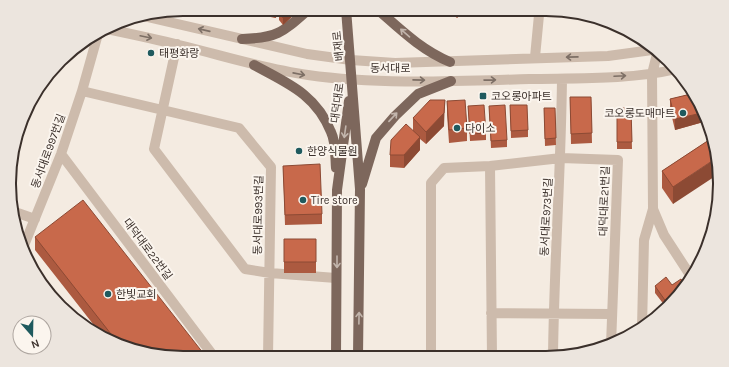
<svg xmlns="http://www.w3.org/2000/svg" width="729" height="367" viewBox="0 0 729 367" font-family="Karla,'Noto Sans KR',sans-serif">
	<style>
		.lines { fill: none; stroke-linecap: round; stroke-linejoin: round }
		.minor { stroke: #cdbbac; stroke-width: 10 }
		.major { stroke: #7d675c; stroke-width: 10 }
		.wall { fill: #ac5a40 }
		.shaded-wall { fill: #8c4a34 }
		.building { fill: #c8694b; stroke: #8c4a34 }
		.oneway { stroke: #7d6f65 }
		.oneway2 { stroke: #c2b5ac }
		.poi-dot { fill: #1f5a5e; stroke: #fbf5ee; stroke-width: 1.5 }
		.labels { text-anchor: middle; stroke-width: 4; stroke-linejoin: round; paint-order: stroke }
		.street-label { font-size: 11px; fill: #3b302b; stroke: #fbf5ee }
		.poi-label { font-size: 11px; fill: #3b302b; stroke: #fbf5ee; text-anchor: start }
		.rim { fill: none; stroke: #3b302b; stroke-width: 2 }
	</style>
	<rect width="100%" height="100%" fill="#f4ebe1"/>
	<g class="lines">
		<path class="minor" d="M143,16L307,54L351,60L395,63L608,56L652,50
			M107,29C131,34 155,39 179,45C221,55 264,69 308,75C379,85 458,81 529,79C578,78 629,80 677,69
			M177,44L154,149L245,269L270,273L336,278
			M535,57L539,15L538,9
			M82,91L239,128L271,167L268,357
			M61,154L215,358
			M490,166L492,357
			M653,209L664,235L690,275
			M12,211L35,219
			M23,248L61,154L82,91L98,34
			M491,313L612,314
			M642,328L644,240L653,209L652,74L657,54
			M431,357V183L444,168L490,166L561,158L618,160L611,345
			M553,357C554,264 561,171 562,79"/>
		<path class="major" d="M346,9L360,189L358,357
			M377,9C400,29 421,50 450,62
			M242,39C278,38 283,32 309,9
			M254,65C287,83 316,94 331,132C336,142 335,157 336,168
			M362,184L376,138L395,116L418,94L451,81
			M336,357L337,190L349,101"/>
	</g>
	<path class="wall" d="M249,9H300L283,25L279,20V15L275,18L249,12Z
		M406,9H422L416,17Z
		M446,9H464L457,18Z
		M691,94L707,121L675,130L670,109V99Z
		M570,97H591L592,143L571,144Z
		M447,101L467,128V141L449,143L447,114Z
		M510,105L528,130V137L511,138Z
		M468,106L486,133V140L470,141Z
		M489,106L507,140V147L491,148Z
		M544,108H555L556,145L545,146Z
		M617,108H631L632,149H617Z
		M413,118L444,126L426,144L420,139V150L404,168L390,167V155L413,130Z
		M712,138L673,204L662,188V171Z
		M283,166L322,214V224L285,225Z
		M35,237L172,358L107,340L104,338L35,250Z
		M284,239H316V273H284Z
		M683,283L665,306L655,293V286L672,285Z"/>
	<path class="shaded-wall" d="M275,9H285L279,13V15L275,18Z
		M292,9H300L283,25V18Z
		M416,9H422L416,17Z
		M457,9H464L457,18Z
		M445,100L444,126L426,144V132Z
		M702,113L707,121L675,130V119Z
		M420,137V150L404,168V155Z
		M715,159L717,175L673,204V187Z"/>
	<path class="building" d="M283,9H292L283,18L279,13Z
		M691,94L702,113L675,119L670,99Z
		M570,97H591L592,133L571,134Z
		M430,100H445L444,113L426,132L413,118Z
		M465,100L467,128L449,130L447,101Z
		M484,105L486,133L470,134L468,106Z
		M505,105L507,140L491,141L489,106Z
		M510,105H527L528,130L511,131Z
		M544,108H555L556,138L545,139Z
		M617,108H631L632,142H617Z
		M406,124L420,137L404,155H390L391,140Z
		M712,138L715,159L673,187L662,171Z
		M320,164L322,214L285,215L283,166Z
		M83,200L207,358H172L118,343L35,237Z
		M284,239H316V262H284Z
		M666,277L672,285L681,279L683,283L667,303L655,286Z"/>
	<defs><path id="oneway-shaft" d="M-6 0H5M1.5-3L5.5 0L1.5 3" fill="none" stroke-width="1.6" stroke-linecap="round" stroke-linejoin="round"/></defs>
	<g class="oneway">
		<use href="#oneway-shaft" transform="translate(204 30) rotate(-167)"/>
		<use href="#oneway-shaft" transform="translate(146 37) rotate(12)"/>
		<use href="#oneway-shaft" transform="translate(572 57) rotate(179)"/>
		<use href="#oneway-shaft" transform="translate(299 74) rotate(11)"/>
		<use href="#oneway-shaft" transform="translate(620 76) rotate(-3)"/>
		<use href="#oneway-shaft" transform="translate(419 80) rotate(1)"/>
		<use href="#oneway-shaft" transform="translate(490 80) rotate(-1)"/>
	</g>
	<g class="oneway2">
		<use href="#oneway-shaft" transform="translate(405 33) rotate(-139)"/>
		<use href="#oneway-shaft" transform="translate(393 117) rotate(-47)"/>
		<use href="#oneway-shaft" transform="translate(345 132) rotate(98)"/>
		<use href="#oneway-shaft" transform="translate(337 262) rotate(90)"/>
		<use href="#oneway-shaft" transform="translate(359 318) rotate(-89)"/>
	</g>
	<g class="poi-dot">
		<circle cx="151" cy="53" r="4"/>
		<rect x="479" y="92" width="8" height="8" rx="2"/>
		<circle cx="683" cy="113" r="4"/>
		<circle cx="457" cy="128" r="4"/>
		<circle cx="299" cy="151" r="4"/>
		<circle cx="303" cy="200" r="4"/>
		<circle cx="108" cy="294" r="4"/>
	</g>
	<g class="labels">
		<g class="street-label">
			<text transform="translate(338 46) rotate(-96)" y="4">배재로</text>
			<text x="390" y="72">동서대로</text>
			<text transform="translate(337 103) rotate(-82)" y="4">대덕대로</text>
			<text transform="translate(48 151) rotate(-70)" y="4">동서대로997번길</text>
			<text transform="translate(604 201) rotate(-88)" y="4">대덕대로21번길</text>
			<text transform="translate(258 215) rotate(-89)" y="4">동서대로993번길</text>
			<text transform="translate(546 217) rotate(-87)" y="4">동서대로973번길</text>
			<text transform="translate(148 249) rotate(53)" y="4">대덕대로22번길</text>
		</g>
		<g class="poi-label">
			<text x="159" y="57">태평화랑</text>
			<text x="491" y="100">코오롱아파트</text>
			<text x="675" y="117" text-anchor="end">코오롱도매마트</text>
			<text x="465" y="132">다이소</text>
			<text x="307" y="155">한양식물원</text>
			<text x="311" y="204">Tire store</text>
			<text x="116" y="298">한빛교회</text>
		</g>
	</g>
	<path d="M0 0H729V367H0ZM183 16H546A167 167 0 0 1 713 183V184A167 167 0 0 1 546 351H183A167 167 0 0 1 16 184V183A167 167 0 0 1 183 16Z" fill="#ece5de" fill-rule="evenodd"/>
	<path class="rim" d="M183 16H546A167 167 0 0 1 713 183V184A167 167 0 0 1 546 351H183A167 167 0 0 1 16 184V183A167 167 0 0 1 183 16Z"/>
	<g transform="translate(32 335) rotate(160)"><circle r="19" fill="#fbf5ee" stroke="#aea6a0"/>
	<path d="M0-3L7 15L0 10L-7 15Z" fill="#1f5a5e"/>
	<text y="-6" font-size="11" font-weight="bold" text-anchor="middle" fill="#3b302b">N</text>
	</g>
</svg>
